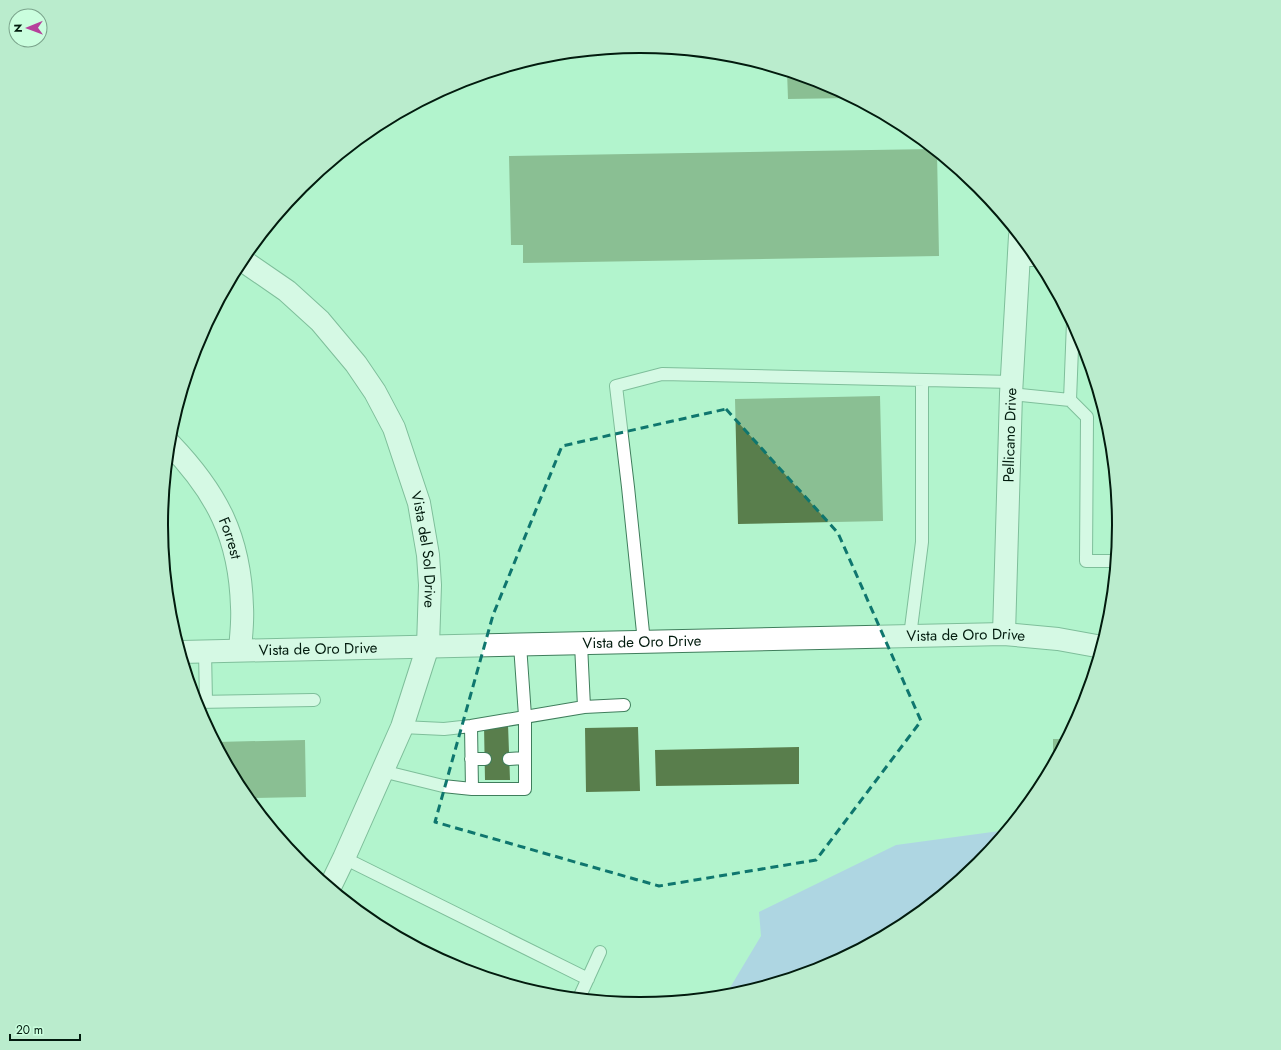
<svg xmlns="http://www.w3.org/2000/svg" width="1281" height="1050" viewBox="0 0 1281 1050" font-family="Jost,sans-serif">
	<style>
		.water { fill: #a9b2fb }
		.building { fill: #597e4c }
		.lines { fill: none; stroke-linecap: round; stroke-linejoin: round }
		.lane-casing { stroke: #3f7e5c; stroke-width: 14 }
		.street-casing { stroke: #3f7e5c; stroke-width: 24 }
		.secondary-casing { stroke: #3f7e5c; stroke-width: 24 }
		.lane { stroke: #fff; stroke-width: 12 }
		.street { stroke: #fff; stroke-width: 22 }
		.secondary { stroke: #fff; stroke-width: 22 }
		.marked { fill: none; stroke: #0f766e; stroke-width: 3; stroke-dasharray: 8 5; stroke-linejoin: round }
		.labels { text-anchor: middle; stroke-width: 3; stroke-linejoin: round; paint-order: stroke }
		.street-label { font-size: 15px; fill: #021b0e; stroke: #cafede }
		.rim { fill: none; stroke: #021b0e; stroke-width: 2 }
	</style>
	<rect width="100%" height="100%" fill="#b2f4cd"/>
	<path class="water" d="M1007,830L979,864L906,923L824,968L734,995L725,996L761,936L759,912L896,845Z"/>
	<path class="building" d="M787,71L824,83L852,98L788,99Z
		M934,149L937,152L939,256L523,263V245H511L509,156Z
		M880,396L883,521L738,524L735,399Z
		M508,724L510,780H485L484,725Z
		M638,727L640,791L586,792L585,728Z
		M1053,739H1067L1053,764Z
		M305,740L306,797L248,798L242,791L216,742Z
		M799,747V784L656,786L655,750Z"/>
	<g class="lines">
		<g class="lane-casing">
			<path id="lane" d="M1019,260H1039
				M1011,394L1070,400L1087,417L1086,561H1116
				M1070,400L1073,322
				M910,636L922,542V380
				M644,642L628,487L616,386L662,374L1012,382
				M581,644L584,707
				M205,651L206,702
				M196,702L314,700
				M471,726L472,789
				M402,727L444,729L471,726L584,707L624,705
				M471,759H485
				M509,759L524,758
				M382,771L443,786L472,789H525V716L520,645
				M344,858L588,979
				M579,998L600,952"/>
		</g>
		<g class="street-casing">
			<g id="street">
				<path id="s1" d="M170,444C217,493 240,537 242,607C243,621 241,636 240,650"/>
			</g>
		</g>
		<g class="secondary-casing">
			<g id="secondary">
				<path id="s2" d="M242,260L287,291L320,321L356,364L375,392L394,428L419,503L428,555L430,585L428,646L402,727L344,858L330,887"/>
				<path id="s3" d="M1004,634L1011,394L1020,236"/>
				<path id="s4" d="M181,652L1004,634L1058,639L1102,647"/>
			</g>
		</g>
		<use href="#lane" class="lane"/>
		<use href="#street" class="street"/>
		<use href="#secondary" class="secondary"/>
	</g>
	<path d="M0 0H1281V1050H0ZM726,409L838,533L921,721L816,860L659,886L435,822L493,615L562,446Z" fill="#b2f4cd" fill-opacity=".55" fill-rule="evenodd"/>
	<path class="marked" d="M726,409L838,533L921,721L816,860L659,886L435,822L493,615L562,446Z"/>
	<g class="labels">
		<g class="street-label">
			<text dy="5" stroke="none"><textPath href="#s3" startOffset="199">Pellicano Drive</textPath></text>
			<text dy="5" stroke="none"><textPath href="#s1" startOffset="113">Forrest</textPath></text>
			<text dy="5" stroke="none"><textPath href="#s2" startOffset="356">Vista del Sol Drive</textPath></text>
			<text dy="5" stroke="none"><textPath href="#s4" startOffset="785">Vista de Oro Drive</textPath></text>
			<text dy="5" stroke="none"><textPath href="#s4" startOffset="461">Vista de Oro Drive</textPath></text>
			<text dy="5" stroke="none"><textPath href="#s4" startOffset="137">Vista de Oro Drive</textPath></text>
		</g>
	</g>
	<path d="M0 0H1281V1050H0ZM168 525a472 472 0 1 1 944 0a472 472 0 1 1-944 0Z" fill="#baeccd" fill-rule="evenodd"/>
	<path class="rim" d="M168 525a472 472 0 1 1 944 0a472 472 0 1 1-944 0Z"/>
	<g transform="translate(28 28) rotate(269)"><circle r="19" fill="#cafede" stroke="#7aa38b"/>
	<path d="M0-3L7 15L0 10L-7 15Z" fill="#b6429b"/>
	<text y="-6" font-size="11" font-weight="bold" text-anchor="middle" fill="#021b0e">N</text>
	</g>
	<path d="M10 1034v6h70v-6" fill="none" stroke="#021b0e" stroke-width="2"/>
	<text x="16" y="1034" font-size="12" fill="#021b0e" stroke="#cafede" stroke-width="3" paint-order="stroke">20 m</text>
</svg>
